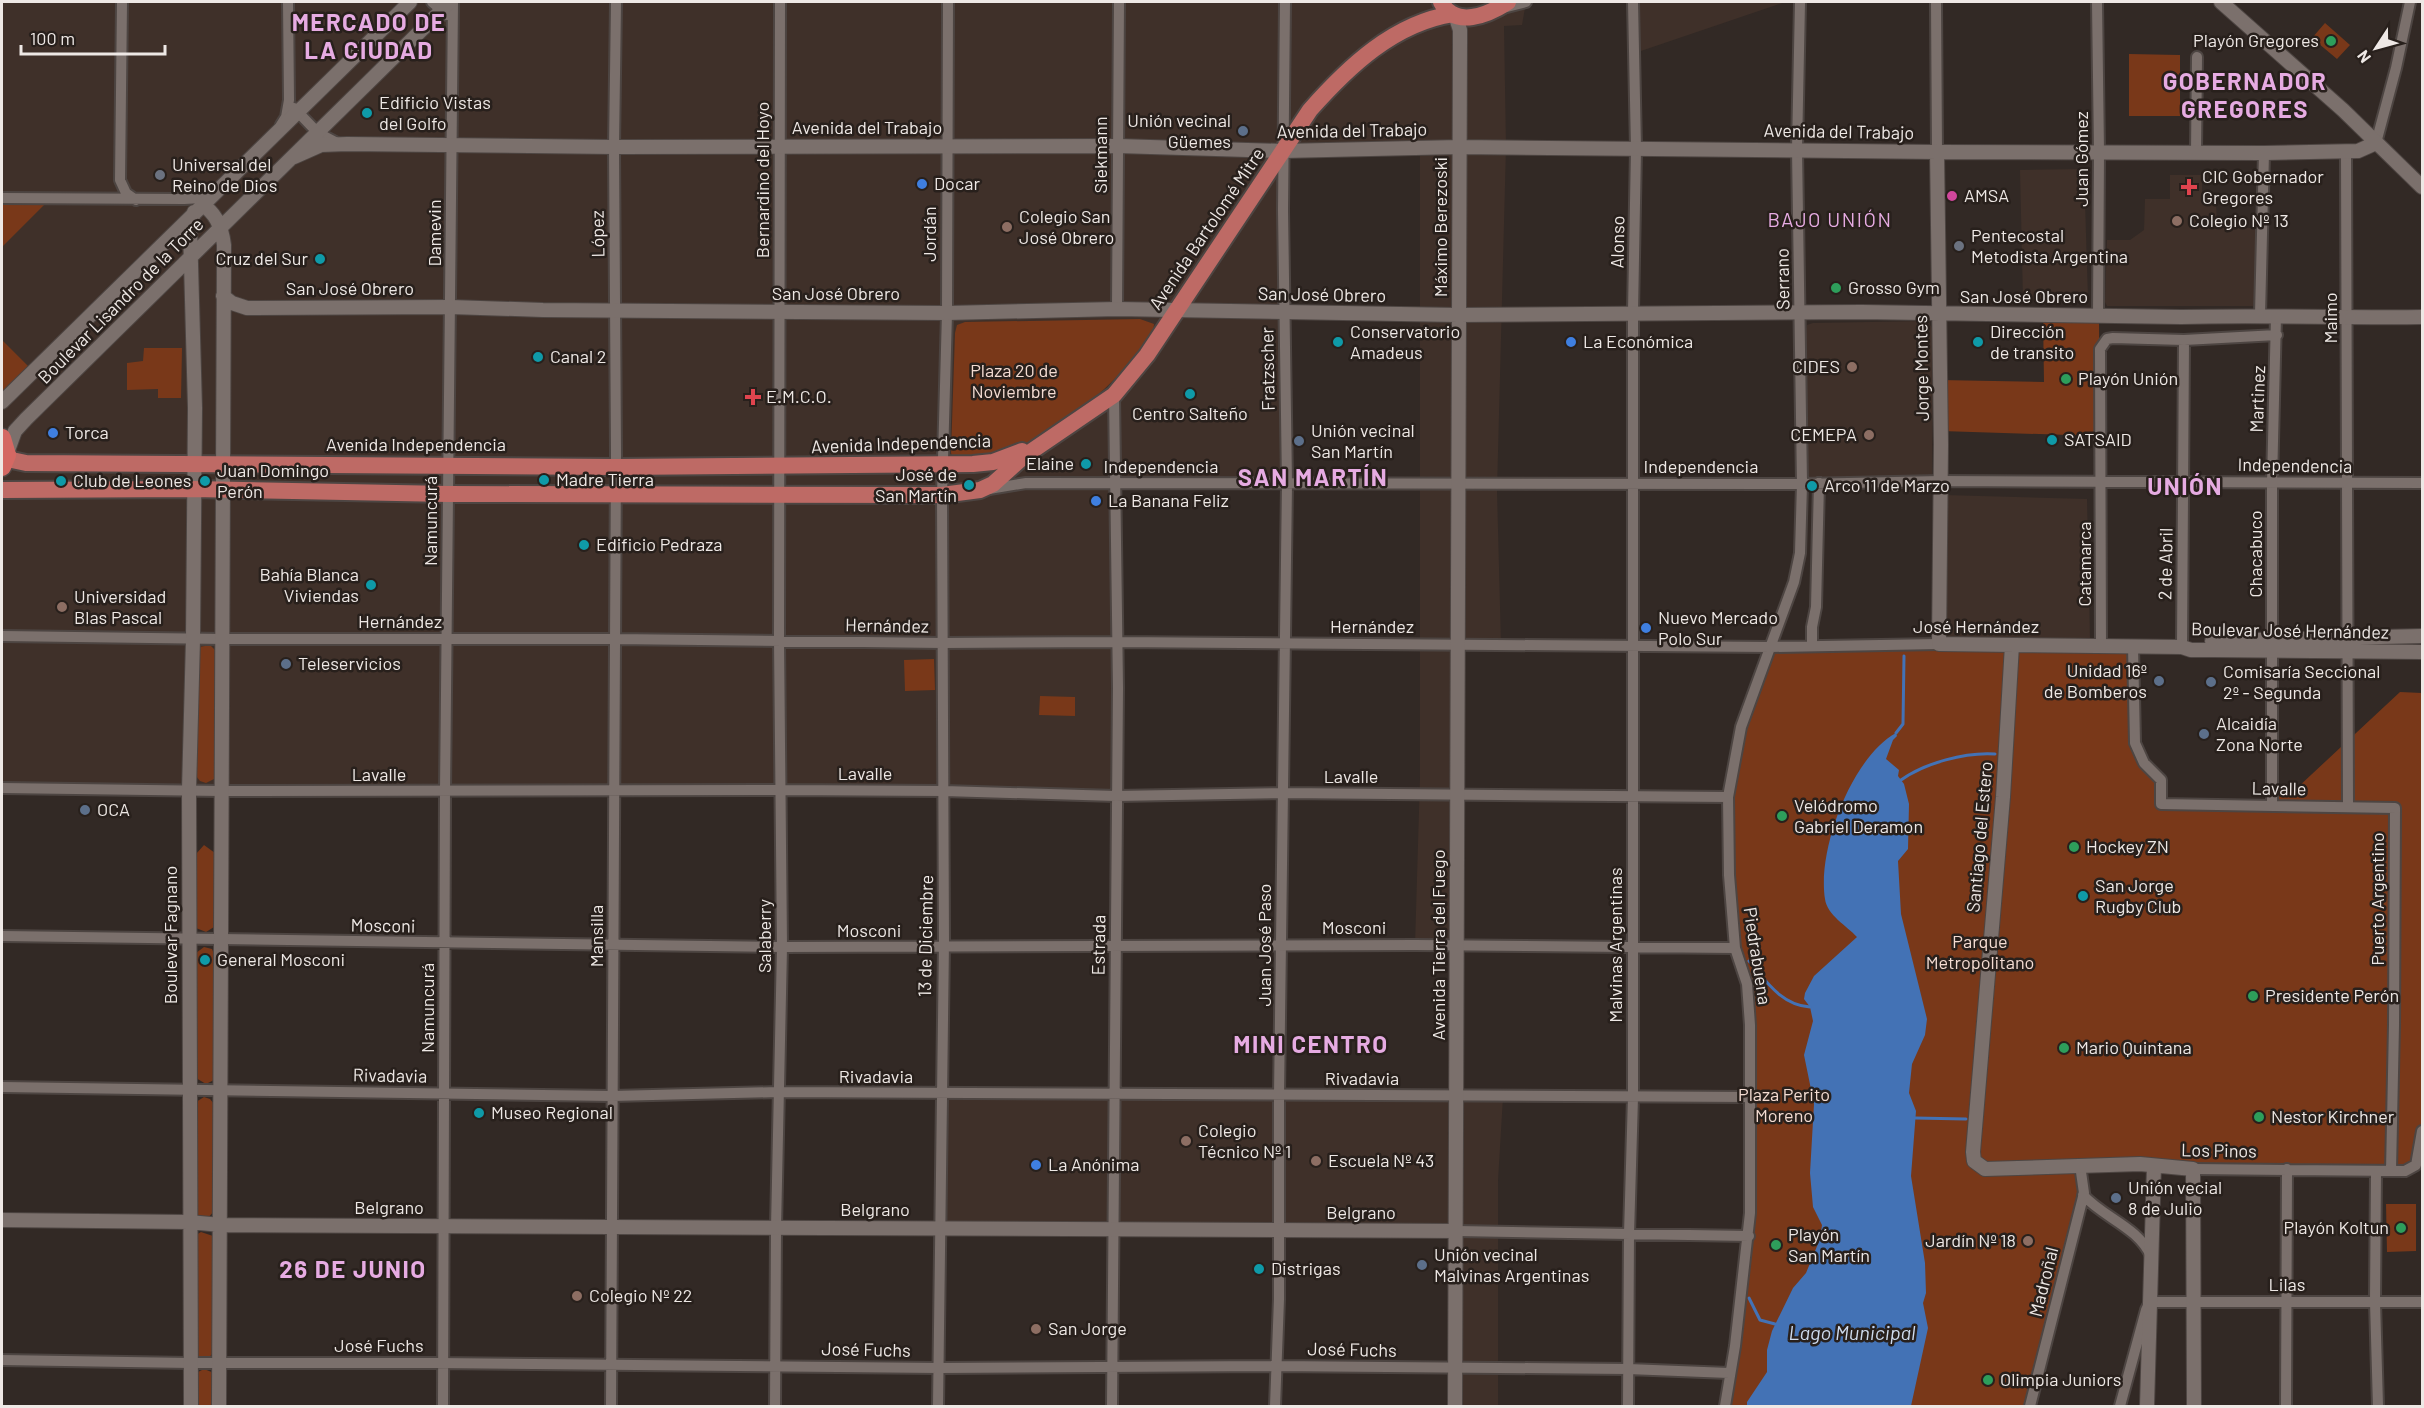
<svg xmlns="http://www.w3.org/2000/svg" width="2424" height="1408" viewBox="0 0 2424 1408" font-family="Barlow,sans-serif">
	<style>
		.built { fill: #3f3029 }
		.green { fill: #793819 }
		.water { fill: #4372b5 }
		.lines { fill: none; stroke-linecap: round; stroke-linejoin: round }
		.stream { stroke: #4372b5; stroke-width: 3 }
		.minor-casing { stroke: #4d4542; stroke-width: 14 }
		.tertiary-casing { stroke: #4d4542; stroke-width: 16 }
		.primary-casing { stroke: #4d4542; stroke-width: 20 }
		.trunk-casing { stroke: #4d4542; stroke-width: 21 }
		.minor { stroke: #7b706c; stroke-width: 10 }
		.tertiary { stroke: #7b706c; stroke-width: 14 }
		.primary { stroke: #be6a65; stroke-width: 16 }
		.trunk { stroke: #d46863; stroke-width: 18 }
		.leisure-dot { fill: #2e9e5b; stroke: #28201c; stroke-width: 2 }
		.culture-dot { fill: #0f9aa8; stroke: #28201c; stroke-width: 2 }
		.service-dot { fill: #5c6f8a; stroke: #28201c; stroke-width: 2 }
		.worship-dot { fill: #6b7280; stroke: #28201c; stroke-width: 2 }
		.shop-dot { fill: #3f7fe0; stroke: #28201c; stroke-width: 2 }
		.health-dot { fill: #e0444e; stroke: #28201c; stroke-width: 2 }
		.hotel-dot { fill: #d1479c; stroke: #28201c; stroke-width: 2 }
		.education-dot { fill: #8d6e63; stroke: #28201c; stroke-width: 2 }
		.labels { text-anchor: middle; stroke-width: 5; stroke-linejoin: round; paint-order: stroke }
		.poi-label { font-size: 18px; fill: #eee8e5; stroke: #28201c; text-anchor: start }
		.street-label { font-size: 18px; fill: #eee8e5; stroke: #28201c }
		.park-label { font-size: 18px; fill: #f4dcd2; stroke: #28201c }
		.neighbourhood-label { font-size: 20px; letter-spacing: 1.5px; fill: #e6abe2; stroke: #28201c }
		.water-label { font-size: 20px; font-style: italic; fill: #cedbee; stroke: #28201c }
		.district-label { font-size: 24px; font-weight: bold; letter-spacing: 1.5px; fill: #e6abe2; stroke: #28201c }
	</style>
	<rect width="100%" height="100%" fill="#322925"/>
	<path class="built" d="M2,2H1526L1522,25L1504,26L1506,147L1497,491L1501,644H1460L1457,945H1415L1420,777V148L1283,152L1287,483H1117L1116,796L2,788Z
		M1633,2H1785L1635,53Z
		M2084,169L2088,298L2023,300L2020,170Z
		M2170,175H2202V200H2216L2217,228H2259L2256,298L2253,306H2107L2105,302L2107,240H2130L2144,230L2145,199H2170Z
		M1927,321L1933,329L1932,474L1928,478H1808L1805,340L1807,325L1813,323Z
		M1944,495L2087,499L2090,638H1945Z
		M942,1094L1503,1097L1498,1181V1406H1455L1457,1231L940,1229Z"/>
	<path class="green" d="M2325,23L2350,45L2337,59L2312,38Z
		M2129,54L2180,55V116H2129Z
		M2,198L50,199L2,247Z
		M2043,316L2099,320L2100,436L1941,431L1940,380L2044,382Z
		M1140,319L1154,324C1154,334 1145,343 1139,351C1108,392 1056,433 1008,452C990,459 972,458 953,458L951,453L955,333L957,325L965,322Z
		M2,340L33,371L2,402Z
		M144,348H182L181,398H158V389L127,390V363L143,361Z
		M205,646H211L215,650L216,658V772L214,779L206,783L200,781L196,776L199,647Z
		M2133,646L2135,743L2161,780V804L2272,806V790L2297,788L2400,692L2422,693V1131L2411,1170L2081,1165L2084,1193L2030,1406H1725L1749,1236L1750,1025L1735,948L1728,797L1741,727L1771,647Z
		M934,659L935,690L905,691L904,660Z
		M1040,696L1075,697V716L1039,715Z
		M204,845L215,853V923L214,927L206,932L196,928L195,924L196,854Z
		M204,947L212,949L214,954V1080L206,1084L196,1078V953Z
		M204,1097L210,1099L214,1104V1211L208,1218H199L196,1215V1102Z
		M2386,1204H2416V1251L2387,1252Z
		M201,1232L213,1236L214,1241V1351L209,1358L198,1359L195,1354L196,1235Z
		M204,1369L214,1373L215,1406H194L196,1373Z"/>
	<path class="water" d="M1896,733L1897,736L1893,740L1886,759L1899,770L1898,776L1904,784L1909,804L1908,849L1898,861L1901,914L1927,1019L1925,1035L1912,1064L1909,1093L1916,1111L1911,1176L1925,1263L1926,1293L1923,1303L1928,1328L1911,1406H1747V1402L1767,1372V1350L1772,1331L1793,1288L1806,1273L1820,1239L1822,1225L1813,1207L1810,1173L1814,1104L1804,1055L1813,1021L1810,1007L1804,999L1805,993L1814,976L1857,937C1847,926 1827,915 1825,899C1817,849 1852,757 1896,733Z"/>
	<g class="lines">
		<path class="stream" d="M1896,733L1903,724L1904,656
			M1901,780C1925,763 1965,752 1995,754
			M1749,961C1766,981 1781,1005 1810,1007
			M1915,1118L1966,1119
			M1749,1298L1760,1320L1775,1324"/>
		<g class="minor-casing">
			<path id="minor" d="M122,2L120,180L126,193L136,200
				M432,2L447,15
				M1936,2L1937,152
				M2097,2L2099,152L2098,316
				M1503,8L1526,2
				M294,108L318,133L337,143
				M281,125L286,117L289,100L288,2
				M2376,143L2396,68L2410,2
				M2196,152L2197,57
				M2346,152L2348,807
				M2,198L184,199L202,198L212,193
				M1117,309L1119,2
				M2260,315L2264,153
				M989,489L1026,483L1802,484L1940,481L2422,483
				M2,636L224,639H615L943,643L1117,642L1771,647L1939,644
				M1812,646V627L1816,607L1819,483
				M2101,646L2100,349L2107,339L2113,338L2184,340L2277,335
				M2133,646L2135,743L2144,763L2161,780V804L2395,808L2394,1025L2391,1171
				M2182,647L2184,340
				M2,788L221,791L782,790L944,791L1116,796L1283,793L1728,797
				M2272,806V483L2276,316
				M2,936L782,947L1415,945L1735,948
				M2,1087L612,1096L779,1092L1750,1097
				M2193,1169L2405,1171L2416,1165L2422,1131
				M2376,1171L2375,1302L2378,1406
				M2083,1195C2104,1218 2138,1227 2151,1256
				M1457,1231L1749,1236
				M2,1360L190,1363H437L939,1368L1275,1366L1628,1369L1729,1373
				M443,1406L445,791L453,2
				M611,1406L616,454L614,147L616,2
				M775,1406L776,1228L782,947L779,640L780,2
				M938,1406L944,942L942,495L947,313L948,2
				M1112,1406L1118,688L1114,395
				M1275,1406L1279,1299V1095L1287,483L1283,210L1285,2
				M1628,1406L1629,1234L1633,1097V312L1636,149L1633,2
				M1725,1406L1735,1346L1750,1213V1025L1747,984L1735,948L1729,875L1728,797L1741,727L1794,582L1800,553L1802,484L1797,149L1800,2
				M2030,1406L2084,1193L2080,1165
				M2120,1406L2146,1310L2150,1302H2422
				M2286,1406L2287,1169"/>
		</g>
		<g class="tertiary-casing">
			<path id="tertiary" d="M2221,2L2343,110L2422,187
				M1455,15L1460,30V43L1455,1406
				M1937,152L1941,444L1939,644L2182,647L2191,650H2213L2422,652
				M294,157L321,145L347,144L614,147L1118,146L1283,151L1459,147L1937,152L2264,153L2358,151L2376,143
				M202,205C217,213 222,229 224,245L219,1406
				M223,296L232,303L247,308L451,307L543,310L947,313L1117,309L1458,315L1862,312L2181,317C2261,315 2342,318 2422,317
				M2,402L410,2
				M7,453L15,431L26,419L450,2
				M2212,641L2422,636
				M2012,645L2003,797L1973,1152L1974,1161L1985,1169L2140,1164L2193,1169L2194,1406
				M2,1220L189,1222L221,1225L1457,1231
				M191,1406L189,790L193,639L195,408L190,228L194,212
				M2147,1406L2154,1166"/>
		</g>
		<g class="primary-casing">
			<path id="primary" d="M1441,2C1455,29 1488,15 1508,2
				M7,455L12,460L26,463L616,467L973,464L993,462L1022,451
				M2,490L193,489L448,494L942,495L980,490L993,484L1023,457L1114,395L1147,355L1310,110C1348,67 1394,23 1453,14"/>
		</g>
		<g class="trunk-casing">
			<path id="trunk" d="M2,438L7,455L2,467"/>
		</g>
		<use href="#minor" class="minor"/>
		<use href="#tertiary" class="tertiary"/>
		<use href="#primary" class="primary"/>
		<use href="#trunk" class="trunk"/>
	</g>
	<g class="leisure-dot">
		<circle cx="2331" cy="41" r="6"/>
		<circle cx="1836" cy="288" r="6"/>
		<circle cx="2066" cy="379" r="6"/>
		<circle cx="1782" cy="816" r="6"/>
		<circle cx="2074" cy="847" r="6"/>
		<circle cx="2253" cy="996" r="6"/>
		<circle cx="2064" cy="1048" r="6"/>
		<circle cx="2259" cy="1117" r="6"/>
		<circle cx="2401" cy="1228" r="6"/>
		<circle cx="1776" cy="1245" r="6"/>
		<circle cx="1988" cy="1380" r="6"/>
	</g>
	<g class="culture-dot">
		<circle cx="367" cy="113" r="6"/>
		<circle cx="320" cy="259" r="6"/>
		<circle cx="1338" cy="342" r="6"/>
		<circle cx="1978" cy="342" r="6"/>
		<circle cx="538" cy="357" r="6"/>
		<circle cx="1190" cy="394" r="6"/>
		<circle cx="2052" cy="440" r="6"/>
		<circle cx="1086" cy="464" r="6"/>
		<circle cx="544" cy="480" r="6"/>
		<circle cx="61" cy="481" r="6"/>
		<circle cx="205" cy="481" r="6"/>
		<circle cx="969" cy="485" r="6"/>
		<circle cx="1812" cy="486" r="6"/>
		<circle cx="584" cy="545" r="6"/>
		<circle cx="371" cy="585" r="6"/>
		<circle cx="2083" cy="896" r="6"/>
		<circle cx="205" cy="960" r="6"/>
		<circle cx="479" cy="1113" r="6"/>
		<circle cx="1259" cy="1269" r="6"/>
	</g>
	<g class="service-dot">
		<circle cx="1243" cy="131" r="6"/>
		<circle cx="1299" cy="441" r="6"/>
		<circle cx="286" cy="664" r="6"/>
		<circle cx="2159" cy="681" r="6"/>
		<circle cx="2211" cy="682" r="6"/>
		<circle cx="2204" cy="734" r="6"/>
		<circle cx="85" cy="810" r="6"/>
		<circle cx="2116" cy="1198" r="6"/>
		<circle cx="1422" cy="1265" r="6"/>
	</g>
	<g class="worship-dot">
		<circle cx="160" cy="175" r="6"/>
		<circle cx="1959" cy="246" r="6"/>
	</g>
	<g class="shop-dot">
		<circle cx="922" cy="184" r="6"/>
		<circle cx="1571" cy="342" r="6"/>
		<circle cx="53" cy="433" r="6"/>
		<circle cx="1096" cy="501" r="6"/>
		<circle cx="1646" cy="628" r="6"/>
		<circle cx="1036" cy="1165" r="6"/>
	</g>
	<g class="health-dot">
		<path d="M2186 178h6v6h6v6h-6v6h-6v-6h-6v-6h6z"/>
		<path d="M750 388h6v6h6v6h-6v6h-6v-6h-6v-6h6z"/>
	</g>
	<circle class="hotel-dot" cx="1952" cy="196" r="6"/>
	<g class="education-dot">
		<circle cx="2177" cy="221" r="6"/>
		<circle cx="1007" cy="227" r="6"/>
		<circle cx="1852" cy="367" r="6"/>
		<circle cx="1869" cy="435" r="6"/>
		<circle cx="62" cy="607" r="6"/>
		<circle cx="1186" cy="1141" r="6"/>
		<circle cx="1316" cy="1161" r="6"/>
		<circle cx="2028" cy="1241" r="6"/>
		<circle cx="577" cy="1296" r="6"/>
		<circle cx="1036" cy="1329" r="6"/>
	</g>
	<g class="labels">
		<g class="poi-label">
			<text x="2319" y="47" text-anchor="end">Playón Gregores</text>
			<text x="379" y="109">Edificio Vistas<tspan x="379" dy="21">del Golfo</tspan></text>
			<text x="1231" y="127" text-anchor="end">Unión vecinal<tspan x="1231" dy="21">Güemes</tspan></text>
			<text x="172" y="171">Universal del<tspan x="172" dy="21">Reino de Dios</tspan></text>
			<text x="2202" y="183">CIC Gobernador<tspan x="2202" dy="21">Gregores</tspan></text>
			<text x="934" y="190">Docar</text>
			<text x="1964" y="202">AMSA</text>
			<text x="1019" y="223">Colegio San<tspan x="1019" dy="21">José Obrero</tspan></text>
			<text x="2189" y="227">Colegio Nº 13</text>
			<text x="1971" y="242">Pentecostal<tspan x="1971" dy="21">Metodista Argentina</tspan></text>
			<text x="308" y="265" text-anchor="end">Cruz del Sur</text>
			<text x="1848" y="294">Grosso Gym</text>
			<text x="1350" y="338">Conservatorio<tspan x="1350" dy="21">Amadeus</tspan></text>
			<text x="1990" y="338">Dirección<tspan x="1990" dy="21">de transito</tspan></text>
			<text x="1583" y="348">La Económica</text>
			<text x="550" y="363">Canal 2</text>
			<text x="1840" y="373" text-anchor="end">CIDES</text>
			<text x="2078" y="385">Playón Unión</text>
			<text x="766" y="403">E.M.C.O.</text>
			<text x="1190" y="420" text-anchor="middle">Centro Salteño</text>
			<text x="1311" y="437">Unión vecinal<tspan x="1311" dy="21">San Martín</tspan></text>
			<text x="65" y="439">Torca</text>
			<text x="1857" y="441" text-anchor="end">CEMEPA</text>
			<text x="2064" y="446">SATSAID</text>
			<text x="1074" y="470" text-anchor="end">Elaine</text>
			<text x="217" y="477">Juan Domingo<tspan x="217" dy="21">Perón</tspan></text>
			<text x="957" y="481" text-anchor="end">José de<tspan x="957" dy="21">San Martín</tspan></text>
			<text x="556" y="486">Madre Tierra</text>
			<text x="73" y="487">Club de Leones</text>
			<text x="1824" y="492">Arco 11 de Marzo</text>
			<text x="1108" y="507">La Banana Feliz</text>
			<text x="596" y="551">Edificio Pedraza</text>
			<text x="359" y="581" text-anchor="end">Bahía Blanca<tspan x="359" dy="21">Viviendas</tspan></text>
			<text x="74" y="603">Universidad<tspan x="74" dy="21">Blas Pascal</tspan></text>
			<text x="1658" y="624">Nuevo Mercado<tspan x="1658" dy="21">Polo Sur</tspan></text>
			<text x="298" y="670">Teleservicios</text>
			<text x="2147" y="677" text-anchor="end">Unidad 16º<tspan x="2147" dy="21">de Bomberos</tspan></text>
			<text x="2223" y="678">Comisaría Seccional<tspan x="2223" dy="21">2º - Segunda</tspan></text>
			<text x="2216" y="730">Alcaidía<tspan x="2216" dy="21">Zona Norte</tspan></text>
			<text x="1794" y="812">Velódromo<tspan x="1794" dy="21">Gabriel Deramon</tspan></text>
			<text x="97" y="816">OCA</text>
			<text x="2086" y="853">Hockey ZN</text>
			<text x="2095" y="892">San Jorge<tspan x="2095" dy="21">Rugby Club</tspan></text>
			<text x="217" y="966">General Mosconi</text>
			<text x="2265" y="1002">Presidente Perón</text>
			<text x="2076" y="1054">Mario Quintana</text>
			<text x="491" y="1119">Museo Regional</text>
			<text x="2271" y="1123">Nestor Kirchner</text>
			<text x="1198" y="1137">Colegio<tspan x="1198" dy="21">Técnico Nº 1</tspan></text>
			<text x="1328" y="1167">Escuela Nº 43</text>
			<text x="1048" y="1171">La Anónima</text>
			<text x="2128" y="1194">Unión vecial<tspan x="2128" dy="21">8 de Julio</tspan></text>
			<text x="2389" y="1234" text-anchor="end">Playón Koltun</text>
			<text x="1788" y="1241">Playón<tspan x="1788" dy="21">San Martín</tspan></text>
			<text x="2016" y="1247" text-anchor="end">Jardín Nº 18</text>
			<text x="1434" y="1261">Unión vecinal<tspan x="1434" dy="21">Malvinas Argentinas</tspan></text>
			<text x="1271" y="1275">Distrigas</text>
			<text x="589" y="1302">Colegio Nº 22</text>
			<text x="1048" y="1335">San Jorge</text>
			<text x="2000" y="1386">Olimpia Juniors</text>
		</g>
		<g class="street-label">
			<text x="867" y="134">Avenida del Trabajo</text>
			<text transform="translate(1352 131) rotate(-1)" y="6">Avenida del Trabajo</text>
			<text transform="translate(1839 132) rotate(1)" y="6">Avenida del Trabajo</text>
			<text transform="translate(1101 155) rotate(-90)" y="6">Siekmann</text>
			<text transform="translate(2082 159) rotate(-90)" y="6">Juan Gómez</text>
			<text transform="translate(763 180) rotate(-90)" y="6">Bernardino del Hoyo</text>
			<text transform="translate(1441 227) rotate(-90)" y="6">Máximo Berezoski</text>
			<text transform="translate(1207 229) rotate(-56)" y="6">Avenida Bartolomé Mitre</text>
			<text transform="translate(435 233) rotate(-90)" y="6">Damevin</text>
			<text transform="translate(598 234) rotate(-91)" y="6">López</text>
			<text transform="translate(930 234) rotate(-90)" y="6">Jordán</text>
			<text transform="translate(1618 242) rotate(-89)" y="6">Alonso</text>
			<text transform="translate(1783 279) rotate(-91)" y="6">Serrano</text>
			<text x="350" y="295">San José Obrero</text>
			<text x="836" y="300">San José Obrero</text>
			<text transform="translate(1322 295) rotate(1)" y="6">San José Obrero</text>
			<text x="2024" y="303">San José Obrero</text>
			<text transform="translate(121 301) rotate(-45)" y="6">Boulevar Lisandro de la Torre</text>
			<text transform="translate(2331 318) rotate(-90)" y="6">Maimo</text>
			<text transform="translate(1922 368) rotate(-91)" y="6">Jorge Montes</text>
			<text transform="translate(1268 369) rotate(-91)" y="6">Fratzscher</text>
			<text transform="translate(2258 399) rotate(-88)" y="6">Martinez</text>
			<text transform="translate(901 444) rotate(-2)" y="6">Avenida Independencia</text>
			<text x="416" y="451">Avenida Independencia</text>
			<text transform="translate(2295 466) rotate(1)" y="6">Independencia</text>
			<text x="1161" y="473">Independencia</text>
			<text x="1701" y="473">Independencia</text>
			<text transform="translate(431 521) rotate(-90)" y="6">Namuncurá</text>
			<text transform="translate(2256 554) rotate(-90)" y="6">Chacabuco</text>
			<text transform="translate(2085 564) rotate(-90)" y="6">Catamarca</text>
			<text transform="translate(2166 564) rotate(-89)" y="6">2 de Abril</text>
			<text x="400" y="628">Hernández</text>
			<text transform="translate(887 626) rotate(1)" y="6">Hernández</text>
			<text x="1372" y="633">Hernández</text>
			<text x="1976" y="633">José Hernández</text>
			<text transform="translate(2290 631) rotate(1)" y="6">Boulevar José Hernández</text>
			<text x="865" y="780">Lavalle</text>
			<text x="379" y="781">Lavalle</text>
			<text x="1351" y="783">Lavalle</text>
			<text transform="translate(2279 789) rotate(1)" y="6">Lavalle</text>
			<text transform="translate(1980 837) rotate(-85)" y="6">Santiago del Estero</text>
			<text transform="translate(2378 899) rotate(-90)" y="6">Puerto Argentino</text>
			<text transform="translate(383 926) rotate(1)" y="6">Mosconi</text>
			<text x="1354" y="934">Mosconi</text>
			<text x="869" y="937">Mosconi</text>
			<text transform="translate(171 935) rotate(-90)" y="6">Boulevar Fagnano</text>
			<text transform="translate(597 936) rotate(-90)" y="6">Mansilla</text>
			<text transform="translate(765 936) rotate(-90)" y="6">Salaberry</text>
			<text transform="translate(926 936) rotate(-89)" y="6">13 de Diciembre</text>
			<text transform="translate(1099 945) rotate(-89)" y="6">Estrada</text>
			<text transform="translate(1265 945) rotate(-90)" y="6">Juan José Paso</text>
			<text transform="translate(1439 945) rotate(-90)" y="6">Avenida Tierra del Fuego</text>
			<text transform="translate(1616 945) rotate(-90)" y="6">Malvinas Argentinas</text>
			<text transform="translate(1757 956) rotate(81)" y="6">Piedrabuena</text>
			<text transform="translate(428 1008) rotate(-90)" y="6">Namuncurá</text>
			<text transform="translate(390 1076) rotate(1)" y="6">Rivadavia</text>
			<text x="876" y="1083">Rivadavia</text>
			<text x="1362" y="1085">Rivadavia</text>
			<text transform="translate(2219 1151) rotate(1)" y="6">Los Pinos</text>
			<text x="389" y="1214">Belgrano</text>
			<text x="875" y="1216">Belgrano</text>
			<text x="1361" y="1219">Belgrano</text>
			<text transform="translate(2044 1282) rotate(-76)" y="6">Madroñal</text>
			<text x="2287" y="1291">Lilas</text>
			<text x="379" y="1352">José Fuchs</text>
			<text transform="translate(866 1350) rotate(1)" y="6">José Fuchs</text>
			<text transform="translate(1352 1350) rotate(1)" y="6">José Fuchs</text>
		</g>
		<g class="park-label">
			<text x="1014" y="377">Plaza 20 de<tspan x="1014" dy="21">Noviembre</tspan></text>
			<text x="1980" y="948">Parque<tspan x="1980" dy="21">Metropolitano</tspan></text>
			<text x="1784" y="1101">Plaza Perito<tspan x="1784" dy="21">Moreno</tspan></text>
		</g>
		<g class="neighbourhood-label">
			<text x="1830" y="227">BAJO UNIÓN</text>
		</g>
		<g class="water-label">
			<text x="1852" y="1340">Lago Municipal</text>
		</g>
		<g class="district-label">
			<text x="369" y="31">MERCADO DE<tspan x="369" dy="28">LA CIUDAD</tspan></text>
			<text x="2245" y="90">GOBERNADOR<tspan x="2245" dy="28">GREGORES</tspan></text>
			<text x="1313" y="486">SAN MARTÍN</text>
			<text x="2185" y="495">UNIÓN</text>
			<text x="1311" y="1053">MINI CENTRO</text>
			<text x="353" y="1278">26 DE JUNIO</text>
		</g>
	</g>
	<rect width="2424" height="1408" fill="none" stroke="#eee8e5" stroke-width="6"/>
	<g transform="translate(2376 48) rotate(234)" stroke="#28201c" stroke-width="4.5" paint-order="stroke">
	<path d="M0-4.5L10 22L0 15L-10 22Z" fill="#eee8e5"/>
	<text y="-9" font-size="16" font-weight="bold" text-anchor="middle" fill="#eee8e5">N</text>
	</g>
	<path d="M21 45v9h144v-9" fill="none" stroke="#eee8e5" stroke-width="3"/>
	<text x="30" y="45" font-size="18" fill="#eee8e5" stroke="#28201c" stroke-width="4.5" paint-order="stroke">100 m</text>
</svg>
